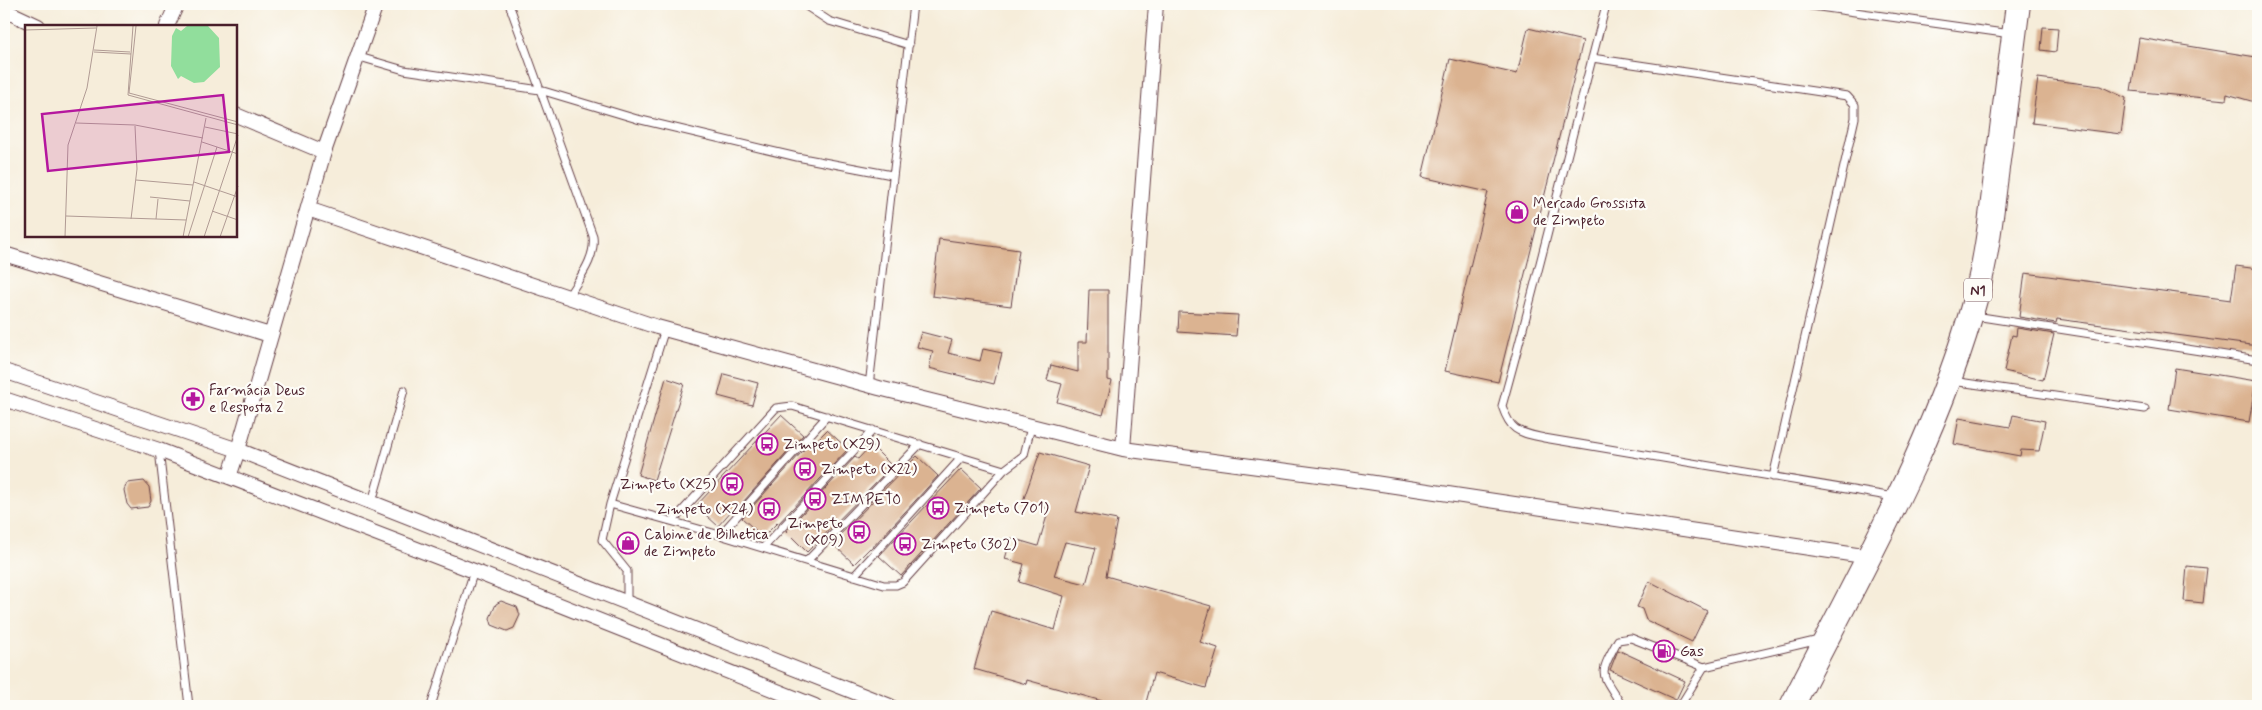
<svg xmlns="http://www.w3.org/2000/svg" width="2262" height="710" viewBox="0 0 2262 710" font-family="Mynerve,sans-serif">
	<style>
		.building { fill: #dbb391; fill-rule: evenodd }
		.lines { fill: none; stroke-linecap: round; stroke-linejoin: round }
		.service-casing { stroke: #643e45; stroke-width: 9 }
		.minor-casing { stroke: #643e45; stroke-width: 16 }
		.trunk-casing { stroke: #643e45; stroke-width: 26 }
		.service { stroke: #fff; stroke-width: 7 }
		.minor { stroke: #fff; stroke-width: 14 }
		.trunk { stroke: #fff; stroke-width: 24 }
		.labels { text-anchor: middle; stroke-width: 4.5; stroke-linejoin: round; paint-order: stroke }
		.shield { fill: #fdfcf7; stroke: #806168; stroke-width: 1 }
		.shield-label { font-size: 14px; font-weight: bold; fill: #4a1f2b }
		.poi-label { font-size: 15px; fill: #4a1f2b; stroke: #fdfcf7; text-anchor: start }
		.inset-road { fill: none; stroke: #b19b94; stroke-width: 1 }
		.view { fill: #b5179e; fill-opacity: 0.15; stroke: #b5179e; stroke-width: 2.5 }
		.inset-edge { fill: none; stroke: #4a1f2b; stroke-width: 2.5 }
	</style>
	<rect width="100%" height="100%" fill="#fdfcf7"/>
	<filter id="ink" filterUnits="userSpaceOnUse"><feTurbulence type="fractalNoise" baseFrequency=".02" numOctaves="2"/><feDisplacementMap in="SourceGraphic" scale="10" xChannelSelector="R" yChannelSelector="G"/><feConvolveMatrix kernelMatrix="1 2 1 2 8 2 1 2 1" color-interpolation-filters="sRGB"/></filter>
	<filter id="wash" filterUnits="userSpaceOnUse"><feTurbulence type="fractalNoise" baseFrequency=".0096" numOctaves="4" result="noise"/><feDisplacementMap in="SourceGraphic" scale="20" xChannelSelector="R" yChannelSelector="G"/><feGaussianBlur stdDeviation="1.12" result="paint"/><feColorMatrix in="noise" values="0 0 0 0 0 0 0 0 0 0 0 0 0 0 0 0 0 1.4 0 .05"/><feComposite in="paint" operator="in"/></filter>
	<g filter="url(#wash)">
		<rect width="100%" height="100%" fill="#f6edda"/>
		<g id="blocks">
			<path class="building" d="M2043,27L2058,28L2056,52L2041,50Z
				M1528,28L1583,41L1498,382L1445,371L1488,192L1422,177L1450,59L1517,74Z
				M2139,38L2256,57L2255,68L2258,69V103L2227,94L2226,100L2131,91Z
				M2038,78L2100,86L2126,98L2121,134L2032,123Z
				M939,239L1019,250L1011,306L932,296Z
				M2236,266L2258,269V346L2057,319L2056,323L2019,317L2025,273L2231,300Z
				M1089,290H1108V380L1112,381L1103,415L1057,402L1062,384L1047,380L1051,365L1078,372V342H1087Z
				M1179,312L1238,315L1236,336L1178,332Z
				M2017,328L2054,334L2043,380L2004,371L2012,335L2016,336Z
				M921,332L952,340L948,353L980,361L983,349L1002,353L994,384L929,368L933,351L917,347Z
				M2175,368L2256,381L2249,422L2169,409Z
				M724,374L758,383L752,405L718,396Z
				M666,378L684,384L654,480L638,475Z
				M781,415L803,435L735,511L733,509L718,526L696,506Z
				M2013,415L2045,421L2039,451L2021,450L2020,456L1954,444L1959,418L2010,427Z
				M827,430L848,449L778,524L777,523L763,537L742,518L811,442L813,444Z
				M871,445L892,466L807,552L786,531L855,457L858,459Z
				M1040,452L1089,466L1076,512L1117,520L1106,576L1211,606L1200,642L1218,648L1206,688L1154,673L1145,706H1120L1027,680L1026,684L974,669L991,611L1055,630L1064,596L1019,582L1024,564L1005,559L1011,538L1038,546L1049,509L1023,501ZM1065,542L1096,548L1086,584L1054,576Z
				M917,456L938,476L871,549L870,548L854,564L832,543Z
				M961,469L981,488L901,576L879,556Z
				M144,481L149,487L151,501L148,507L131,509L127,504L124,490L127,483Z
				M2187,566L2207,568L2203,603L2184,601Z
				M1649,581L1707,611L1692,642L1646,620L1642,609L1637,607Z
				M501,601L517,607L520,615L514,628L507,631L492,625L490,618L496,604Z
				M1618,650L1685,681L1676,700L1610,670Z"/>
		</g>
	</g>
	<g filter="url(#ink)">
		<use href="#blocks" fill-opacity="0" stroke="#643e45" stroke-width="1"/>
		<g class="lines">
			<g class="service-casing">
				<path id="service" d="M509,4L593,236C596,259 579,278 568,297
					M803,4L829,21L909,45
					M1608,4L1605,9C1570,141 1539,274 1502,406C1511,432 1518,432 1544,438L1894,497
					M1798,4L2011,34
					M356,56L404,70L540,90L637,119L797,157L892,175
					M1592,58L1847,96L1855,105V118L1773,477
					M1975,316L2258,360
					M1952,381L2145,409
					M869,386L913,4
					M159,450L189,706
					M372,502L404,390
					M610,504L713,533L884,585H896L903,582L1004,470L1024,455L1031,427
					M673,521L776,408L792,406L1004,470
					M720,535L827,416
					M763,548L873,430
					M807,561L920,444
					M854,576L962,457
					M627,603V571L602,540L610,504L665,329
					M431,706L474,571
					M1622,706C1601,671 1597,678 1618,640L1631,638L1704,667
					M1680,706L1704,667L1819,640"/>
			</g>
			<g class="minor-casing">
				<path id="minor" d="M4,10L38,26
					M167,26L177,4
					M236,115L324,152
					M308,209L657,327L879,388L1123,449L1348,479L1870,557
					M4,254L270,335
					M4,371L238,450L890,706
					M4,399L159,450L474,571L815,706
					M1123,449L1156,4
					M229,477L238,450L324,152L376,4"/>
			</g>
			<g class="trunk-casing">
				<path id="trunk" d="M1792,706C1859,573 1937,441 1976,296C1987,257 1991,216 1996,176C2003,119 2011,61 2018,4"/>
			</g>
			<use href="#service" class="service"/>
			<use href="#minor" class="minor"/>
			<use href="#trunk" class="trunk"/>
		</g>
	</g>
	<defs>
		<g id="shop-ring" transform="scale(1.125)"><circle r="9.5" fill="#fdfcf7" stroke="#b5179e" stroke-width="1.5"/><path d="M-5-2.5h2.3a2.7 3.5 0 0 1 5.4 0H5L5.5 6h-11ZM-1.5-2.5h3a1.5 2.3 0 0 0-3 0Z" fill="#b5179e"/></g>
		<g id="pharmacy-ring" transform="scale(1.125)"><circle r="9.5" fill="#fdfcf7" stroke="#b5179e" stroke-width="1.5"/><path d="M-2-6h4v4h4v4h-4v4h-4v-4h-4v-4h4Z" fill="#b5179e"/></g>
		<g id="bus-ring" transform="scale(1.125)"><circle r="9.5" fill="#fdfcf7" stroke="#b5179e" stroke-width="1.5"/><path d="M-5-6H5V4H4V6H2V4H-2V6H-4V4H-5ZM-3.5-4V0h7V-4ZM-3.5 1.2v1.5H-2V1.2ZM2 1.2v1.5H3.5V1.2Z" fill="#b5179e"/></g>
		<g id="fuel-ring" transform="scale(1.125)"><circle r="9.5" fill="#fdfcf7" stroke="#b5179e" stroke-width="1.5"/><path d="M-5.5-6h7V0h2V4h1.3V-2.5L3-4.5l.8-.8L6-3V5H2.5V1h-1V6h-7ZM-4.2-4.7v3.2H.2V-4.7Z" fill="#b5179e"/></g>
	</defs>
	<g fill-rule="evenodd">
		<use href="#shop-ring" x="1517" y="212"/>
		<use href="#pharmacy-ring" x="193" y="399"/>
		<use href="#bus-ring" x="767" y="444"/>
		<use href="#bus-ring" x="805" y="469"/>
		<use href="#bus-ring" x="732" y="484"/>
		<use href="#bus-ring" x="815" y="499"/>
		<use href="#bus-ring" x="938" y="508"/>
		<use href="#bus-ring" x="769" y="509"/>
		<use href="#bus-ring" x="859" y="532"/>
		<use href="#shop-ring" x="628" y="543"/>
		<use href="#bus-ring" x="905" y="544"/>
		<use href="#fuel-ring" x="1664" y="651"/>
	</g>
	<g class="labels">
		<rect class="shield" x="1964" y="278.5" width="28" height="23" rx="4"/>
		<g class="shield-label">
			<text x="1978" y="295">N1</text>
		</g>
		<g class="poi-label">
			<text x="1533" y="208">Mercado Grossista<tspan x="1533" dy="17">de Zimpeto</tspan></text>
			<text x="209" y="395">Farmácia Deus<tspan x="209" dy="17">e Resposta 2</tspan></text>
			<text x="783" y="449">Zimpeto (X29)</text>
			<text x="821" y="474">Zimpeto (X22)</text>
			<text x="716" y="489" text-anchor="end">Zimpeto (X25)</text>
			<text x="831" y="504">ZIMPETO</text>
			<text x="954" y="513">Zimpeto (701)</text>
			<text x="753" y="514" text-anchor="end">Zimpeto (X24)</text>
			<text x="843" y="528" text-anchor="end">Zimpeto<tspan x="843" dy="17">(X09)</tspan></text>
			<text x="644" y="539">Cabine de Bilhetica<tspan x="644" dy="17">de Zimpeto</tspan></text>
			<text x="921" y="549">Zimpeto (302)</text>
			<text x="1680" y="656">Gas</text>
		</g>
	</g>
	<g transform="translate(25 25)">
		<rect width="212" height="212" fill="#f6edda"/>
		<path d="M162,1H183L194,13L195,42L179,57L169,58L156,51L153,54L146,41L147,11L151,3L156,6Z" fill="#91de9c"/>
		<path class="inset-road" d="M108,1L103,70L213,100M111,1L104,68L213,97M0,5L71,3M69,25L105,27M69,27L106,29M51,98L110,100L178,113M180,102L213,109M177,117L213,129M111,155L168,160M169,157L213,172M125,172L165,176M187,186L213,195M41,191L161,195M106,194L112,144L110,101M131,194L133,174M40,212L43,120L62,63L72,1M158,212L181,93M163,212L192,122M179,212L213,110M195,212L213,161"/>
		<path class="view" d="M198,70L204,127L23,146L17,89Z"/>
		<rect width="212" height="212" class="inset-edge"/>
	</g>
	<rect width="2262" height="710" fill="none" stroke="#fdfcf7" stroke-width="20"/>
</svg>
